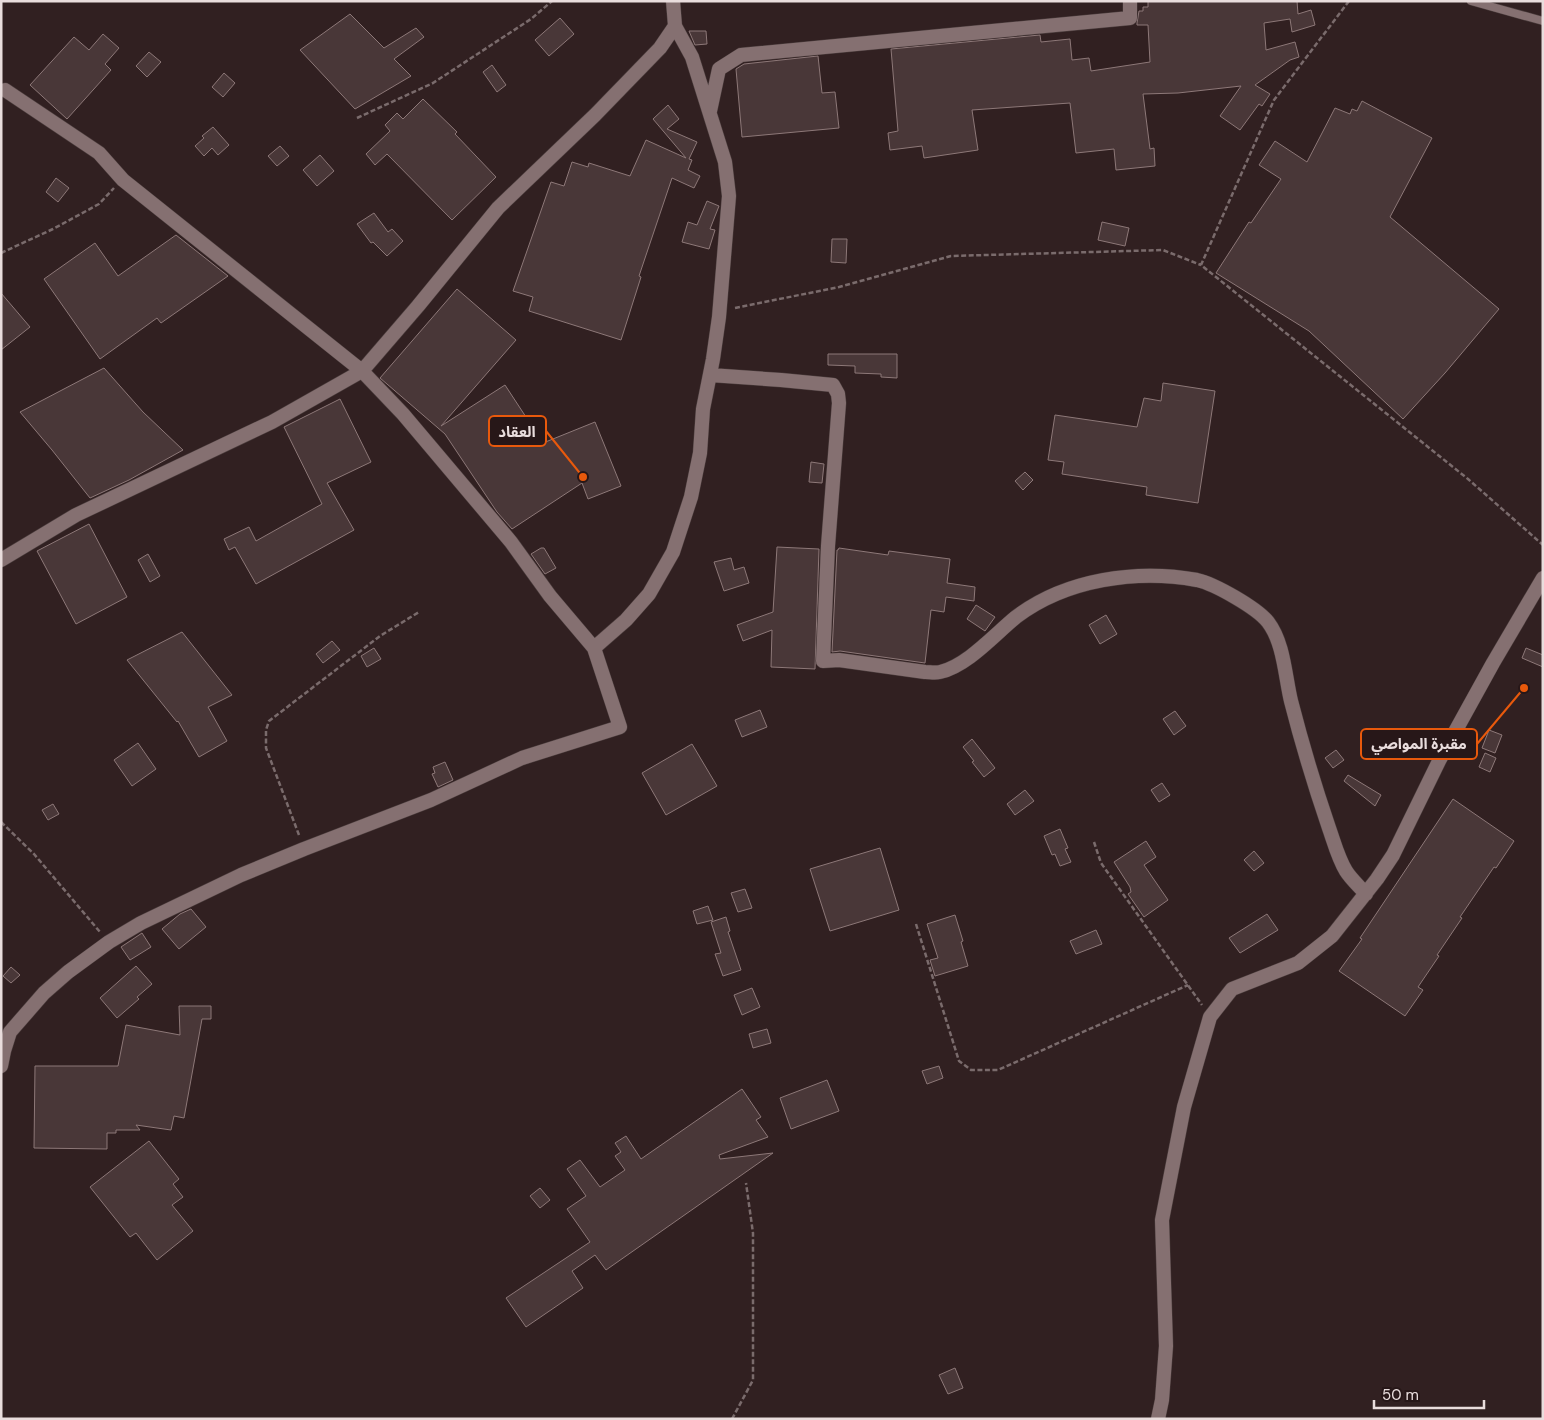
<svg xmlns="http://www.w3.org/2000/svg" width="1544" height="1420" viewBox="0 0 1544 1420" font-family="'DM Sans','Noto Sans Arabic',sans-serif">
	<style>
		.building { fill: #493738; stroke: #8d7878 }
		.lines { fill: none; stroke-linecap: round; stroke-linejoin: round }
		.service-casing { stroke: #4b3d3d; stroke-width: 9 }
		.minor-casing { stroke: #4b3d3d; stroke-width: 15 }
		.path { stroke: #7a6b6c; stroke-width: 2.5; stroke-dasharray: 5 2.5; stroke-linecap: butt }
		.service { stroke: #857071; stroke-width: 8 }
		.minor { stroke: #857071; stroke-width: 14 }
		.leader { fill: none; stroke: #e8590c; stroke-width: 2 }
		.callout-dot { fill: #e8590c; stroke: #271718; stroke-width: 2 }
		.callout { fill: #271718; stroke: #e8590c; stroke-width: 2 }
		.callout-label { font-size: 15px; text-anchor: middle; font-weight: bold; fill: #e9dddd }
	</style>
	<rect width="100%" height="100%" fill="#312021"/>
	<path class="building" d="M1148,1H1297L1298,14L1311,10L1315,25L1292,32L1290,19L1264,23L1266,50L1295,42L1299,57L1290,60L1255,85L1270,94L1262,106L1259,104L1240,130L1220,116L1241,86L1178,93L1143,94L1150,149L1154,148L1155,166L1116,170L1114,149L1076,153L1070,103L972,110L978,150L924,158L922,146L890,150L888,133L898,131L891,49L1040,35L1041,42L1070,39L1072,60L1089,58L1091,71L1150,62L1148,25H1137V23L1139,11H1143V7H1148Z
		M350,14L384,48L416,28L424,37L394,59L411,76L355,109L300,50Z
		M560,18L574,34L549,56L535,40Z
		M689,31H706L707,44L695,45Z
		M103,34L119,48L105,64L111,70L67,119L30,85L74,37L89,50Z
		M149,52L161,62L147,77L136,66Z
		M818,56L822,93L835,92L839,128L742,137L736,69L744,64Z
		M492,65L506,85L497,92L483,72Z
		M224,73L235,83L223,97L212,87Z
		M423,99L457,132L455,134L496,177L452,220L387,154L375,165L366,154L390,131L385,125L397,113L403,119Z
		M1362,101L1432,138L1390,217L1499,309L1445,373L1403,419L1309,331L1216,273L1249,222L1251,223L1281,179L1259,165L1275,141L1307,162L1335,108L1350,114L1352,109L1357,111Z
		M668,105L679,119L667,129L697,142L689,159L692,160L688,170L700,176L694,188L672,178L639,276L641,277L621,340L529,311L533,297L513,291L551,182L564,186L572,162L588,167L589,163L630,176L646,140L686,158L653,119Z
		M213,127L229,145L218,155L212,148L204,156L195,146L204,138L202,136Z
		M280,146L289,156L277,166L268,156Z
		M320,155L334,171L317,186L303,170Z
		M56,178L69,188L58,202L46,192Z
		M707,201L719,206L710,229L715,230L709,249L682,242L688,222L697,225Z
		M374,213L388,232L392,229L403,241L387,256L373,242L371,243L357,224Z
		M1102,222L1129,228L1125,246L1098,240Z
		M176,235L228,276L161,323L157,318L100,359L44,279L95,243L118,276Z
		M832,239H847L846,263L831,262Z
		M457,289L516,340L441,426L505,385L543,443L595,422L621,486L588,499L582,483L512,529L497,512L445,434L380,378Z
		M1,293L30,327L1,350Z
		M828,354H897V378L881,377V374L855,373V366L828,365Z
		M104,368L143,412L183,450L129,480L90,498L52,450L20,412Z
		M1163,383L1215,391L1198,503L1146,495L1147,487L1062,474L1064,462L1048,460L1055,415L1137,427L1144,398L1161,401Z
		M340,399L371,462L327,483L354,530L256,584L235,547L229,550L224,539L249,527L256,541L322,504L284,427Z
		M811,462L824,464L822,483L809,482Z
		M1025,472L1033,480L1023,490L1015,481Z
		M89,524L127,597L76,624L37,551Z
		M777,547L819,549L815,669L771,667L772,630L743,641L737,625L773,612Z
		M541,548H544L556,568L545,574L531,554Z
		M839,548L888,555L889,551L950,559L947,583L975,587L974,601L946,597L944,612L931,610L925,663L840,651L832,652L837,550H838Z
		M148,554L160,576L150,582L138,560Z
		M731,558L734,570L744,567L749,583L724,591L714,562Z
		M976,605L995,617L985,631L967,619Z
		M1106,615L1117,634L1100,644L1089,625Z
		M182,632L232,695L208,707L227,741L199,757L178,721L177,722L127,660Z
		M332,641L340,650L323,663L316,654Z
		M374,648L381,659L367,667L361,656Z
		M1526,648L1543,655V667L1522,658Z
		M760,710L767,727L742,737L735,720Z
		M1175,711L1186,726L1174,735L1163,719Z
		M1489,730L1502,735L1495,753L1482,748Z
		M972,739L995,768L984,777L972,762L974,761L963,747Z
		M138,743L156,769L132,786L114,760Z
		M692,744L717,786L666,815L642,773Z
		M1336,750L1344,760L1333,768L1325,758Z
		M1485,753L1496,758L1490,772L1479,767Z
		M445,762L453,780L438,787L432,774L435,773L433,767Z
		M1348,775L1381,795L1375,806L1344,781Z
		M1162,783L1170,795L1159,802L1151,790Z
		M1025,790L1034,801L1015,815L1007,804Z
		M1453,799L1514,841L1496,868L1494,867L1460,917L1462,918L1437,955L1439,956L1418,987L1423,990L1405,1016L1339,971L1362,939L1360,938Z
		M53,804L59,814L48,820L42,810Z
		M1060,829L1068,848L1065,849L1071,862L1060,866L1055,854L1052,855L1044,836Z
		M1146,841L1156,857L1144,865L1168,900L1144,917L1128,894L1131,892L1130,887L1114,862Z
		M880,848L899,910L830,931L810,869Z
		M1254,851L1264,863L1254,871L1244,860Z
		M745,889L752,908L738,912L731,893Z
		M708,906L713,920L697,924L693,911Z
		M191,909L206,927L179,949L162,929L180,914Z
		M1267,914L1278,930L1240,953L1229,938Z
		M955,915L963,941L961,942L968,966L935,976L930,960L938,958L927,924Z
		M726,917L730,931L728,932L741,970L723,976L715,954L721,953L711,922Z
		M1096,930L1102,944L1076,954L1070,941Z
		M142,933L151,947L130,960L121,947Z
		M136,966L152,984L137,997L139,999L117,1018L100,998Z
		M11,967L20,975L11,983L3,976Z
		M752,988L760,1007L742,1015L734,995Z
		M179,1006H211V1019H202L184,1118L174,1116L171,1130L136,1125L140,1130H116V1133H107V1149L34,1148L35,1066H118L126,1025L180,1035Z
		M767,1029L771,1043L753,1048L749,1034Z
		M939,1066L943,1078L927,1084L922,1071Z
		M827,1080L839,1111L791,1129L780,1098Z
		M742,1089L761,1117L756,1120L768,1137L719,1155L720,1159L773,1153L606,1270L595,1255L572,1271L583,1288L526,1327L506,1298L590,1242L567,1209L586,1196L567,1169L580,1160L600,1187L625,1170L615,1156L621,1152L615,1143L626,1136L641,1159Z
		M149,1141L179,1179L173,1184L183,1197L172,1205L193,1231L157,1260L136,1233L130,1237L90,1187Z
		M540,1188L550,1200L540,1208L530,1196Z
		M955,1368L963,1388L948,1394L939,1375Z"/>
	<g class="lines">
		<g class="service-casing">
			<path id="service" d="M1471,1L1543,21"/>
		</g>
		<g class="minor-casing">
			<path id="minor" d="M710,111L719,69L741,55L1130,18V1
				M710,375L781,380L833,385L838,394L839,403L828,546L823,661L839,660L925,672C930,672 935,673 940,672C967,666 994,635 1016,617C1066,579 1137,569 1197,580C1215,584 1257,608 1268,622C1284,643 1285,676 1291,701C1302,744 1315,787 1329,828C1334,842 1338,858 1346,871C1351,879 1359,886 1366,894
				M1,560L76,515L272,422L362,371L418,306L498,208L595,115L660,48L675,26L673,1
				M594,648L626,620L649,594L673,552L691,497L700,453L703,409L713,359L719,317L729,196L725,162L692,57L675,26
				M1,1066L4,1051L10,1032L44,993L68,972L109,942L141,923L241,875L304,849L431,800L522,758L620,727L594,648L550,596L511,542L403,414L362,371L123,180L99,153L5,90
				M1158,1419L1162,1400L1166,1346L1162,1220L1184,1107L1210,1017L1232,989L1298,963L1332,936L1377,879L1393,855L1440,759L1493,663L1543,578"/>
		</g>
		<path class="path" d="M1349,1L1274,100L1201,265L1468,479L1543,545
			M357,118L433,83L531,19L552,1
			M1,253L53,229L99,204L114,188
			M735,308L839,287L951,256L1163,250L1201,265
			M1,822L34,854L100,932
			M299,835L266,748V730L269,721L380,636L419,612
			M1094,842L1101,863L1202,1005
			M916,924L959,1061L971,1070H998L1188,985
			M732,1419L753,1380V1233L746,1183"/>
		<use href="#service" class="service"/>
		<use href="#minor" class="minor"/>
	</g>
	<path class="leader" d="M583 477L546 431M1524 688L1477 744"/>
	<g class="callout-dot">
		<circle cx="583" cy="477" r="5"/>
		<circle cx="1524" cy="688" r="5"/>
	</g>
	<g class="callout">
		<rect x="489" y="416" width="57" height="30" rx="5"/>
		<rect x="1361" y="729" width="116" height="30" rx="5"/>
	</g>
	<g class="callout-label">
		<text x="517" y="437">العقاد</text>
		<text x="1419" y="749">مقبرة المواصي</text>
	</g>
	<rect width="1544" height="1420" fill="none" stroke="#e9dddd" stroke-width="5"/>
	<path d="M1374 1400v8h110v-8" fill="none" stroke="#e9dddd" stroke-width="2.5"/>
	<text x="1382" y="1400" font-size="15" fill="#e9dddd" stroke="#271718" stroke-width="4" paint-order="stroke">50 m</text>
</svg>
